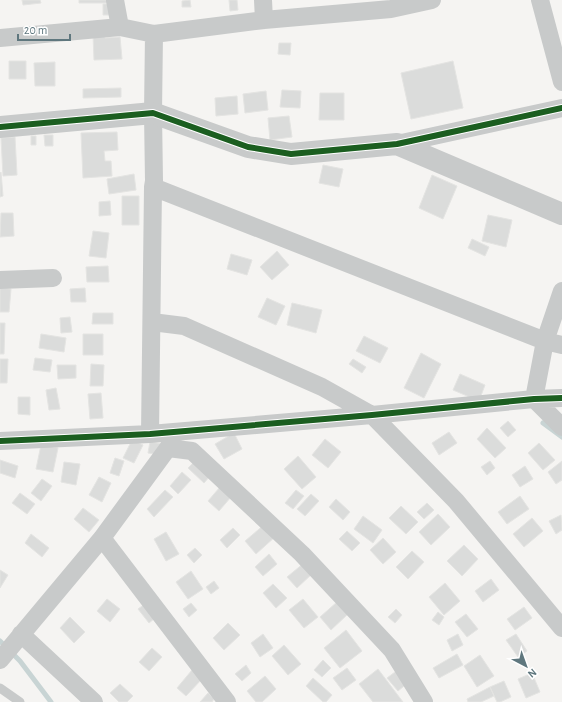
<svg xmlns="http://www.w3.org/2000/svg" width="562" height="702" viewBox="0 0 562 702" font-family="'Alegreya Sans',sans-serif">
	<style>
		.lines { fill: none; stroke-linecap: round; stroke-linejoin: round }
		.stream { stroke: #c8d4d4; stroke-width: 5 }
		.building { fill: #dbdcdb; stroke: #e4e4e2 }
		.service { stroke: #c8caca; stroke-width: 9 }
		.minor { stroke: #c8caca; stroke-width: 18 }
		.tertiary { stroke: #c8caca; stroke-width: 22 }
		.cycleway-casing { stroke: #fff; stroke-width: 8 }
		.cycleway { stroke: #1b5e20; stroke-width: 6 }
	</style>
	<rect width="100%" height="100%" fill="#f5f4f2"/>
	<g class="lines">
		<path class="stream" d="M543,423L562,437
			M0,641L20,661L51,702"/>
	</g>
	<path class="building" d="M22,0H40L41,3L23,5Z
		M79,0H111V3H79Z
		M190,0L191,7H182V1Z
		M229,0H237L238,10L230,11Z
		M103,4H113V15H103Z
		M105,33V38L120,37L122,59L94,60L93,34Z
		M279,43H291L290,55L278,54Z
		M9,61H26V79H9Z
		M453,61L463,108L411,119L401,73Z
		M55,62V86H35L34,63Z
		M121,88V97L83,98V89Z
		M282,90L301,91L300,108L280,107Z
		M266,91L268,110L245,113L243,94Z
		M320,93H344V120H319Z
		M237,96L238,114L216,116L215,98Z
		M289,116L292,137L270,140L268,118Z
		M117,132L118,150L104,151L105,161H111L112,176L83,178L81,133Z
		M44,135H53V146H45Z
		M31,136H36V145H31Z
		M15,137L17,175L3,176L1,138Z
		M323,165L343,169L339,187L319,183Z
		M1,172L3,196L0,197V173Z
		M134,174L136,190L109,194L107,179Z
		M432,175L457,186L443,219L419,208Z
		M122,196H139V225H122Z
		M110,201L111,215L99,216V202Z
		M1,213H13L14,236L0,237Z
		M488,215L512,220L506,247L482,241Z
		M93,231L109,233L106,258L89,256Z
		M472,239L489,247L485,256L468,248Z
		M277,251L289,265L272,280L260,267Z
		M231,254L252,260L247,275L227,269Z
		M108,266L109,282H87L86,267Z
		M0,288L11,289L9,312H0Z
		M85,288L86,302H71L70,289Z
		M267,298L285,306L276,325L258,317Z
		M292,303L322,310L316,333L287,325Z
		M93,313H113V324H92Z
		M70,317L72,332L61,333L60,318Z
		M0,323H5L4,354H0Z
		M41,334L66,338L64,352L39,348Z
		M83,334H103V355H83Z
		M364,336L388,348L380,363L356,351Z
		M421,353L441,364L424,398L404,388Z
		M35,358L52,360L50,372L33,370Z
		M0,359H8L7,383H0Z
		M353,359L366,367L362,373L349,364Z
		M91,364L104,365L103,386H90Z
		M57,365H76V378L58,379Z
		M460,374L485,385L479,401L453,390Z
		M56,388L60,409L49,410L46,390Z
		M101,393L103,418L90,419L88,394Z
		M18,397H30V415L18,414Z
		M508,421L516,430L508,437L500,428Z
		M487,428L506,448L495,458L477,439Z
		M449,432L457,443L439,455L432,443Z
		M234,433L242,449L224,459L215,444Z
		M325,439L341,452L328,468L312,455Z
		M132,440L143,445L134,463L123,458Z
		M150,442L164,444L162,455L148,453Z
		M539,443L555,460L543,470L528,453Z
		M41,445L58,448L53,472L36,469Z
		M298,456L316,477L302,489L284,469Z
		M115,458L124,461L119,476L110,473Z
		M0,460L18,466L15,478L0,473Z
		M195,461L210,476L204,483L188,468Z
		M490,461L495,468L487,475L481,467Z
		M562,461V480L556,484L548,472Z
		M64,462L80,464L76,485L61,482Z
		M525,466L533,479L520,487L512,475Z
		M182,472L191,480L178,494L170,486Z
		M99,477L111,483L102,502L89,495Z
		M42,479L52,486L41,501L31,493Z
		M220,487L231,497L219,511L208,501Z
		M165,490L173,497L154,517L147,509Z
		M296,490L304,496L293,509L285,503Z
		M20,493L35,504L27,514L12,503Z
		M311,494L319,501L305,516L297,509Z
		M520,496L529,509L507,524L498,512Z
		M336,499L350,512L343,520L329,507Z
		M427,503L434,510L424,519L417,512Z
		M401,506L418,522L406,534L389,518Z
		M83,508L99,520L89,532L74,519Z
		M438,514L450,527L431,545L419,532Z
		M561,515L562,530L556,534L549,521Z
		M363,516L382,530L373,543L354,529Z
		M532,518L543,531L524,547L513,534Z
		M265,524L276,536L256,554L245,541Z
		M233,528L240,535L227,548L220,540Z
		M347,531L360,543L352,551L339,539Z
		M166,532L179,554L166,561L154,539Z
		M31,534L49,548L42,557L25,543Z
		M383,538L396,552L383,564L370,550Z
		M464,545L478,559L462,576L447,561Z
		M195,548L202,555L194,563L187,555Z
		M412,551L424,562L408,579L396,567Z
		M269,554L277,564L263,576L255,567Z
		M304,563L313,573L297,588L287,577Z
		M0,570L8,575L0,588Z
		M191,571L203,589L188,599L176,582Z
		M491,579L499,590L483,602L475,591Z
		M214,581L219,588L211,594L206,587Z
		M445,583L460,601L444,615L429,597Z
		M273,584L287,598L276,608L263,593Z
		M107,599L120,609L110,622L97,611Z
		M303,599L318,617L304,628L289,610Z
		M149,601L160,614L149,623L138,609Z
		M337,602L348,614L331,630L320,617Z
		M191,603L197,610L189,617L183,609Z
		M524,607L532,618L515,630L507,619Z
		M396,609L402,615L395,623L388,617Z
		M438,612L444,617L439,625L432,620Z
		M466,614L478,629L467,637L455,622Z
		M70,617L85,632L74,643L60,628Z
		M228,623L240,635L224,650L213,638Z
		M346,630L362,651L340,668L324,648Z
		M263,634L273,648L260,657L251,643Z
		M458,634L463,645L452,651L447,640Z
		M516,634L527,651L518,657L506,640Z
		M284,645L301,664L288,675L272,656Z
		M152,648L162,657L149,671L139,662Z
		M457,654L463,665L439,678L433,668Z
		M480,655L494,676L477,687L464,666Z
		M323,660L331,668L322,677L314,670Z
		M246,665L251,673L242,681L235,674Z
		M347,668L356,680L342,690L333,678Z
		M378,669L403,702H373L359,684Z
		M399,669L409,682L398,691L387,678Z
		M192,670L202,679L186,696L177,688Z
		M532,673L540,692L526,698L518,679Z
		M265,676L276,689L262,702H256L247,691Z
		M313,678L332,695L326,702H323L306,686Z
		M504,681L511,697L500,702H497L490,687Z
		M120,684L133,696L127,702H119L110,693Z
		M490,687L494,696L481,702H468L467,699Z
		M208,693L214,699L212,702H200Z"/>
	<g class="lines">
		<path class="service" d="M0,688L20,702"/>
		<path class="minor" d="M115,0L120,27L154,34L153,113L154,181L153,187L150,434
			M263,0L264,20
			M540,0L562,82
			M154,34L264,20L391,9L432,0
			M0,38L120,27
			M397,144L562,108
			M153,187L545,341L562,345
			M0,280L53,278
			M152,322L184,326L322,387L372,415L456,501L562,628
			M534,399L545,341L562,291
			M534,399L562,427
			M0,441L150,434L372,415L534,399L562,398
			M168,448L192,451L302,554L392,650L424,702
			M102,538L227,702
			M21,634L94,702
			M0,660L102,538L168,448"/>
		<path class="tertiary" d="M0,127L153,113L248,147L291,154L397,144L562,214"/>
		<g class="cycleway-casing">
			<path id="cycleway" d="M0,127L153,113L248,147L291,154L397,144L562,108
				M0,441L150,434L372,415L534,399L562,398"/>
		</g>
		<use href="#cycleway" class="cycleway"/>
	</g>
	<g transform="translate(526 666) rotate(139)" stroke="#ffffff" stroke-width="3" paint-order="stroke">
	<path d="M0-3L7 15L0 10L-7 15Z" fill="#5f777e"/>
	<text y="-6" font-size="11" font-weight="bold" text-anchor="middle" fill="#5f777e">N</text>
	</g>
	<path d="M18 34v6h52v-6" fill="none" stroke="#5f777e" stroke-width="2"/>
	<text x="24" y="34" font-size="12" fill="#5f777e" stroke="#ffffff" stroke-width="3" paint-order="stroke">20 m</text>
</svg>
